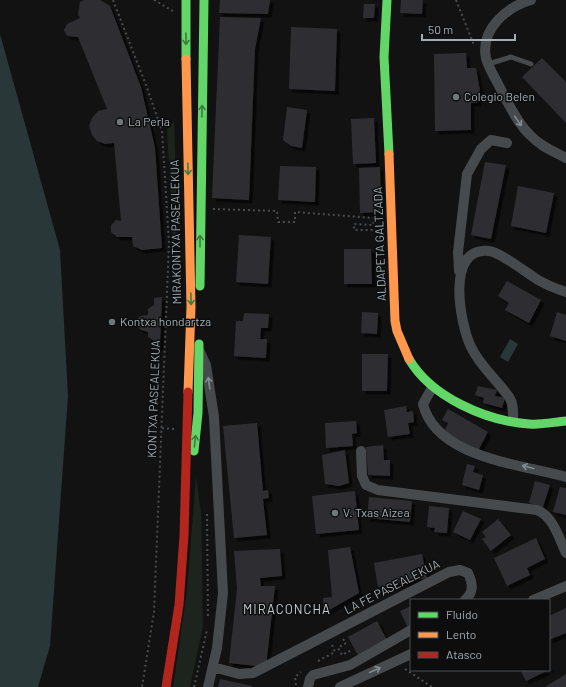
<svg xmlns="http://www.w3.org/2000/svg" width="566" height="687" viewBox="0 0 566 687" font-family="Barlow,sans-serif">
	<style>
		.green { fill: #1d231d }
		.water { fill: #293738 }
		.building { fill: #2e2f31; filter: url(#shadow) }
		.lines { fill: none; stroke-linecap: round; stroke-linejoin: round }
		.path { stroke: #484c4e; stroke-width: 2; stroke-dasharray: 2 3; stroke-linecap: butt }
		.lane { stroke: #474a4c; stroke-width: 5 }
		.street { stroke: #474a4c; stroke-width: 10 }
		.fast { stroke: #63d668; stroke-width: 9 }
		.slow { stroke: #ff974d; stroke-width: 9 }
		.jam { stroke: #b3261e; stroke-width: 9 }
		.oneway { stroke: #3c7c40 }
		.oneway2 { stroke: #838c90 }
		.poi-dot { fill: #70787c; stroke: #0d0d0e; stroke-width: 1.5 }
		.labels { text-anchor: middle; stroke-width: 3; stroke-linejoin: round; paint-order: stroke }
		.poi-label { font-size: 12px; fill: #a3afb5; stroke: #0d0d0e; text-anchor: start }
		.street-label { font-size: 12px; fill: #a3afb5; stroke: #0d0d0e }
		.neighbourhood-label { font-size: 13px; letter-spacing: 1px; fill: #c4ccd1; stroke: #0d0d0e }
	</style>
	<defs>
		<filter id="shadow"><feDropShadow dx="3.5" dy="3.5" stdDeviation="0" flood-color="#0009"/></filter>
	</defs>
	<rect width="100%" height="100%" fill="#121213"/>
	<path class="green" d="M174,121L176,181V241H173L167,130Z
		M196,476L201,513L203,626L190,687H173L187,590Z"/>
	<path class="water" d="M0,34L60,250L68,396L50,646L38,687H0Z
		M510,339L518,344L508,362L500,357Z"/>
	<path class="building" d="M84,0H100L110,6L141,87L155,148L162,248L142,250L133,246L132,237H117L111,232V225L116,220L121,221L114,143L105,144L97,141L92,135L89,126L92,118L98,111L107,109L78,37L67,36L64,30L67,24L80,18L78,14L80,2Z
		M220,0H270L268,14L219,13Z
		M401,0H423L422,14L400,13Z
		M364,4H375L374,18H363Z
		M220,17L261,18L255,49L249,200L212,198Z
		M291,27L337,29L335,91L289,89Z
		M466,53L467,68H476L480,91L477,103H471V130L435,131L434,54Z
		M542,58L566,82V123L522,77Z
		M287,107L307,110L302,148L291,146L283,140Z
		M374,118L376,163L353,164L351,119Z
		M485,162L506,165L491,239L471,235Z
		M280,166L316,167L315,202L278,200Z
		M380,167L381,212L360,213L359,168Z
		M518,186L554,193L546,233L511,226Z
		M239,235L271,237L268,284L236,282Z
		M344,249H371L372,284H344Z
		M507,281L541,300L529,323L505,310L509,303L498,296Z
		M162,297L160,347H153V340L148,337V332L141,330L136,326V320L140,316L148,315V309L154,305V298Z
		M362,312L378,313L377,334L361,333Z
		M557,312L566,315V341L550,336Z
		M244,313L269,314L268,328H261L260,339H267L266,358L234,356L236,321H243Z
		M362,354H388L387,391H362Z
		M478,386L497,390L495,396L505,398L502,408L483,403L484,398L475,395Z
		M406,406L407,412L413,411L414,422L408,423L410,434L388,437L384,410Z
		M448,409L488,432L478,451L453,439L445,430L448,423L442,420Z
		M356,421L357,433L352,434L353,446L326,448L325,423Z
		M257,423L263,491L268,490L269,498L263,499L267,535L234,538L223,426Z
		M383,445L384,460H390V476L368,475L366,447Z
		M345,450L349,483L339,486L325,484L322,455Z
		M467,464L475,466L473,472L483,475L479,490L462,485Z
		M535,481L550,485L543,507L529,503Z
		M560,487L566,488V515L553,512Z
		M355,491L359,530L316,534L312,496Z
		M369,497L412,501L410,522L367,518Z
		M429,506L449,508L447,533L434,532L435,528L427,527Z
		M463,511L481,519L470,540L453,532Z
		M498,519L511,535L491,551L482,539L486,537L482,532Z
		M536,538L545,559L527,568L530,575L507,586L494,558Z
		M350,547L359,593L324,613L323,598L332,597L328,550Z
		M280,549L282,576L260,578L261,586H275L266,667L229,663L237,589L234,551Z
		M422,554L427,578L378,587L374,563Z
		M411,606V627L408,628L400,611Z
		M566,608V633L549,640V616Z
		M377,621L388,642L359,657L348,637Z
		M549,665L551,669L526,681L520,670H549Z
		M566,674V687H545Z
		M220,679L252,686V687H218Z"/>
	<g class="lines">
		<path class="path" d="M113,0L146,85L162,131L169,243L154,612L142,687
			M154,0L173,11
			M456,0L474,45
			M213,209L277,211L278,222H295V212L374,218L373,225L354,224V230H380
			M162,428L175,429
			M207,514L208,617
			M343,639L346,643L338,648L342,655L349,651L350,653
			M318,661L335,652L332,645
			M405,669L432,687
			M296,685L295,677L301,672
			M194,687L207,630"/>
		<path class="lane" d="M488,64L511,57L531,64"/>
		<path class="street" d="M531,0C507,7 480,29 486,58C489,70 498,82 503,94C511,108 518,124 530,135C540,146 553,151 566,158
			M459,271L458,252L467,174L481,149L491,140L507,143
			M200,352L206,365L214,417L223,593L217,648L208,687
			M432,388L423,404C436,458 521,464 566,477
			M513,421C513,413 514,404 509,397C497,380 480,366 471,347C460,324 445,246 489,251C500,252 527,273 538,280C547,285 556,289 566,292
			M361,451L362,476L366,485L378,490L537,510C553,516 559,538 566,553
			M533,600L566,586
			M213,667L239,674L253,673L449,572L460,570L468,573C473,584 474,592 465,600
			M308,687L310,679L313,675L350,665L411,630
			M340,687L411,654"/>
		<path class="fast" d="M186,0V59
			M387,0L384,57L389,154
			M200,286L204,0
			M409,359C431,397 486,421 529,424C541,425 554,422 566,421
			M194,451L198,413L199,344"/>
		<path class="slow" d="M186,59L191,307L188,392
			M389,154L395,321L397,331L409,359"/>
		<path class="jam" d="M166,687L179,605L184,536L188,392"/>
	</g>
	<defs><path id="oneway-shaft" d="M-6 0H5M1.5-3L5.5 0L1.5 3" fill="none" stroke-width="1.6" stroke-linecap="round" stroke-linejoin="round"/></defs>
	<g class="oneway">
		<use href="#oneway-shaft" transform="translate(186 39) rotate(90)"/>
		<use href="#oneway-shaft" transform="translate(202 111) rotate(-89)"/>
		<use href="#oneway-shaft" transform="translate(188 169) rotate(89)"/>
		<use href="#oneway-shaft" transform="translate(200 241) rotate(-90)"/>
		<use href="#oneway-shaft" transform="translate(191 299) rotate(89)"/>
		<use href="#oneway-shaft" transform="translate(195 441) rotate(-84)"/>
	</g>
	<g class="oneway2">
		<use href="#oneway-shaft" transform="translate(518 121) rotate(55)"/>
		<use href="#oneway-shaft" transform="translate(209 383) rotate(-98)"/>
		<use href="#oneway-shaft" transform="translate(528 467) rotate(-166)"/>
		<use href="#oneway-shaft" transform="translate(375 670) rotate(-24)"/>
	</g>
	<g class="poi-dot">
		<circle cx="456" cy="97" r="4"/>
		<circle cx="120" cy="122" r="4"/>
		<circle cx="112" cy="322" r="4"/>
		<circle cx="335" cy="513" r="4"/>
	</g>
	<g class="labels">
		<g class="poi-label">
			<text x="464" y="101">Colegio Belen</text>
			<text x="128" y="126">La Perla</text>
			<text x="120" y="326">Kontxa hondartza</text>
			<text x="343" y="517">V. Txas Aizea</text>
		</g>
		<g class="street-label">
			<text transform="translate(176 232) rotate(-91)" y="4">MIRAKONTXA PASEALEKUA</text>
			<text transform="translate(380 244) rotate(-92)" y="4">ALDAPETA GALTZADA</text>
			<text transform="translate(154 399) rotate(-88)" y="4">KONTXA PASEALEKUA</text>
			<text transform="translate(392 587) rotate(-27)" y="4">LA FE PASEALEKUA</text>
		</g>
		<g class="neighbourhood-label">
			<text x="287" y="614">MIRACONCHA</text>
		</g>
	</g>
	<rect x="410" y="599" width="140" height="72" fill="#0d0d0e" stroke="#494e51"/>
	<rect x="418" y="612" width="20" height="6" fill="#63d668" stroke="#494e51"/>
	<text x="446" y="619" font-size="12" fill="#a3afb5">Fluido</text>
	<rect x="418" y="632" width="20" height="6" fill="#ff974d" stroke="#494e51"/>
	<text x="446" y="639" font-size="12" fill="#a3afb5">Lento</text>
	<rect x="418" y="652" width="20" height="6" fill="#b3261e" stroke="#494e51"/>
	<text x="446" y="659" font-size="12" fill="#a3afb5">Atasco</text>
	<path d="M422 34v6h93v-6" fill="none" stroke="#a3afb5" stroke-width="2"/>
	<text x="428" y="34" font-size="12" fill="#a3afb5" stroke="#0d0d0e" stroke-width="3" paint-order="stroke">50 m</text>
</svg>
